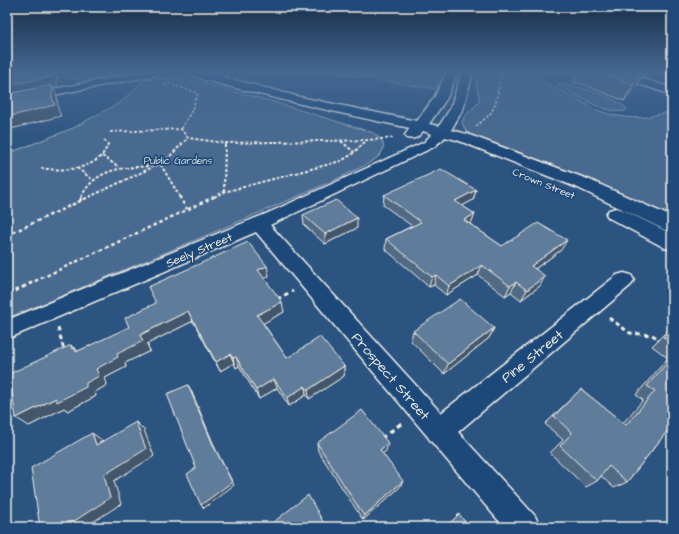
<svg xmlns="http://www.w3.org/2000/svg" width="679" height="534" viewBox="0 0 679 534" font-family="'Architects Daughter',sans-serif">
	<style>
		.green { fill: #496b90; stroke: #9eaebc }
		.lines { fill: none; stroke-linecap: round; stroke-linejoin: round }
		.street-casing { stroke: #f4f1e8; stroke-width: 3 }
		.secondary-casing { stroke: #f4f1e8; stroke-width: 3 }
		.path-far4 { stroke: #f4f1e8; stroke-width: 1.5; stroke-dasharray: 2.5 2; stroke-linecap: butt }
		.path-far3 { stroke: #f4f1e8; stroke-width: 2; stroke-dasharray: 3 2; stroke-linecap: butt }
		.path-far2 { stroke: #f4f1e8; stroke-width: 2.5; stroke-dasharray: 3.5 3; stroke-linecap: butt }
		.path-far1 { stroke: #f4f1e8; stroke-width: 3; stroke-dasharray: 4.5 3.5; stroke-linecap: butt }
		.path { stroke: #f4f1e8; stroke-width: 3.5; stroke-dasharray: 6 4.5; stroke-linecap: butt }
		.street { fill: #1f4a7a; fill-rule: evenodd }
		.secondary { fill: #1f4a7a; fill-rule: evenodd }
		.wall { fill: #516a84; stroke: #f4f1e8 }
		.shaded-wall { fill: #42566c; stroke: #f4f1e8 }
		.building { fill: #5e7b9a; stroke: #f4f1e8 }
		.labels { text-anchor: middle; stroke-width: 3.5; stroke-linejoin: round; paint-order: stroke }
		.far-park-label { font-size: 10px; fill: #dadddb; stroke: #1f4a7a }
		.far-street-label { font-size: 10px; fill: #f4f1e8; stroke: #1f4a7a }
		.street-label { font-size: 12px; fill: #f4f1e8; stroke: #1f4a7a }
		.near-street-label { font-size: 14px; fill: #f4f1e8; stroke: #1f4a7a }
	</style>
	<rect width="100%" height="100%" fill="#2c5481"/>
	<filter id="ink" filterUnits="userSpaceOnUse"><feTurbulence type="fractalNoise" baseFrequency=".025" numOctaves="2"/><feDisplacementMap in="SourceGraphic" scale="8" xChannelSelector="R" yChannelSelector="G"/><feConvolveMatrix kernelMatrix="1 2 1 2 8 2 1 2 1" color-interpolation-filters="sRGB"/></filter>
	<g filter="url(#ink)">
		<path class="green" d="M7,72H123L116,76L103,77L88,81L59,77L7,79Z
			M338,72H443L435,89L335,73Z
			M481,72H527L595,109C610,116 630,119 647,117C656,115 662,112 672,113V216L614,190L471,135L466,131L462,123L464,117L480,101L476,84L477,74Z
			M179,77L274,102L371,132C380,136 388,144 380,155C372,165 322,185 308,192C245,219 182,246 119,272C82,287 45,304 7,318V154L73,128L121,102L144,80Z
			M559,83C573,84 618,98 627,109L625,111C605,114 578,96 561,87L558,84Z"/>
		<g class="lines">
			<g class="street-casing">
				<path id="street" d="M143,72H161L156,75L7,104V98Z
					M216,72H230L228,74L210,80L205,77L206,75Z
					M607,72H621L672,88V95L609,74Z
					M431,139L436,140L438,143L436,146L270,225L441,413L617,275L624,273L631,275L634,280L631,285L458,432L535,516L540,527H504L430,440L428,437L256,232L7,339V320L268,213Z"/>
			</g>
			<g class="secondary-casing">
				<path id="secondary" d="M188,72H205L300,97L417,121L434,98L447,72H457L447,98L429,124L439,126L450,109L462,72H473L463,109L451,130L467,134L590,180L672,217V231L665,230L578,188L457,140L445,137C440,143 437,145 429,143L426,140L432,134L423,131C418,137 415,140 407,138L405,135L410,128C349,115 289,102 228,86C220,83 193,79 188,72Z
					M616,208L623,210L672,234V250L665,248L609,218L606,214L609,210Z"/>
			</g>
			<path class="path-far4" d="M562,74L565,72
				M164,85L169,84L198,93L191,112L182,127
				M476,126C480,123 485,119 489,115C499,104 497,86 502,72"/>
			<path class="path-far3" d="M181,129L183,126
				M110,132L181,129L188,138L225,143L367,140L394,138
				M341,141L354,152
				M102,156L119,167
				M41,168C64,172 100,170 108,144L103,139
				M77,168L93,180
				M224,192L225,143
				M81,197C99,163 129,169 161,165
				M89,197L153,167
				M180,197L161,165L188,138
				M214,197L224,192L341,161L351,155L367,140"/>
			<path class="path-far2" d="M179,196L187,209
				M80,201L82,196
				M7,235L91,196
				M29,284L216,196"/>
			<path class="path-far1" d="M7,293L13,292L31,283
				M277,299L293,291
				M609,318L630,333L652,335L659,339
				M58,328L64,350"/>
			<path class="path" d="M380,439L402,423"/>
			<use href="#street" class="street"/>
			<use href="#secondary" class="secondary"/>
		</g>
		<path class="wall" d="M578,72H648L643,77H642L637,85L624,101L585,85L573,82Z
			M476,190L473,200L462,206L475,214L471,223L470,224L502,246L561,250L535,269L540,286L521,300L511,292L505,296L478,275L446,295L434,285L429,287L385,249L386,239L412,226L383,205L384,195Z
			M303,215L357,228L325,244L304,225Z
			M269,276L264,279L284,312L263,323L287,358L344,366V376L309,399L306,395L289,406L277,388L259,399L239,366L236,368L234,363L220,371L193,321L147,344L150,351L125,363L126,367L105,378L107,385L95,392L96,396L68,411L64,408L29,426L74,348H75L78,351Z
			M672,326V425L627,482L614,488L601,476L597,481L586,487L550,453L563,440L545,424L581,389L623,423L643,400L636,395L668,358L652,346Z
			M494,328L489,338L444,374L411,341L413,331Z
			M317,443L386,451L382,453L400,487L363,520L318,451Z"/>
		<path class="shaded-wall" d="M52,72H54L57,77V87L53,88L57,96L58,109L61,116L7,130V85Z
			M644,72H645L637,85L624,101L633,85Z
			M476,190L473,200L453,211L455,201Z
			M475,214L471,223L461,230L464,220Z
			M357,218V228L325,244V234Z
			M567,240L561,250L525,276L531,266Z
			M482,265L478,275L446,295L449,286Z
			M267,266L269,276L260,281L258,270Z
			M436,275L434,285L429,287L432,277Z
			M545,276L540,286L521,300L527,290Z
			M516,282L511,292L505,296L510,286Z
			M282,302L284,312L260,325L257,315Z
			M188,311L193,321L147,344L150,351L125,363L126,367L105,378L107,385L95,392L96,396L68,411L64,408L29,426L16,418L86,383L96,369L117,354L140,335Z
			M494,328L489,338L444,374L448,364Z
			M71,345L76,350L75,348L84,357L72,349Z
			M230,354L234,363L220,371L216,362Z
			M236,357L239,366L236,368L233,358Z
			M344,366V376L309,399L308,390Z
			M274,379L277,388L259,399L256,390Z
			M188,385L191,390L216,450L234,485L204,508L201,505L214,447Z
			M305,386L306,395L289,406L287,398Z
			M136,422L144,430L154,456L114,481L121,504L85,527H65L104,475Z
			M92,433L103,441L96,445Z
			M388,443L386,451L378,457L380,450Z
			M403,481L400,487L363,520L364,516Z"/>
		<path class="building" d="M22,72H52V77L7,85V76H8L9,74Z
			M598,72H644L633,85Z
			M52,85V98L55,105L7,117V94Z
			M441,169L476,190L455,201L475,214L464,220L502,246L538,223L567,240L531,266L545,276L527,290L516,282L510,286L482,265L449,286L436,275L432,277L386,239L421,222L384,195Z
			M336,200L357,218L325,234L303,215Z
			M248,242L267,266L258,270L282,302L257,315L287,358L320,337L344,366L308,390L305,386L287,398L274,379L256,390L236,357L233,358L230,354L216,362L188,311L140,335L143,341L117,354L118,357L96,369L99,376L86,383V387L57,402L56,398L16,418L9,374L71,345L72,349L75,348L76,352L129,327L125,318L156,303L148,287Z
			M460,299L494,328L448,364L413,331Z
			M672,327V343L663,337Z
			M672,357V425L627,482L609,466L597,481L560,446L572,433L554,416L581,389L626,425L655,391L647,386Z
			M188,385L214,447L232,482L201,505L187,474L196,468L167,394Z
			M362,410L388,443L380,450L403,481L364,516L317,443Z
			M136,422L146,449L104,475L110,498L65,527H40L31,468L92,433L96,445Z
			M308,495L326,527H270V525Z
			M459,514L469,527H446Z"/>
	</g>
	<linearGradient id="sky" x2="0" y2="1"><stop stop-color="#182e47"/><stop offset="0.49" stop-color="#456792"/><stop offset="1" stop-color="#456792" stop-opacity="0"/></linearGradient>
	<rect width="679" height="146" fill="url(#sky)"/>
	<g class="labels">
		<g class="far-park-label">
			<text x="178" y="164">Public Gardens</text>
		</g>
		<g class="far-street-label">
			<text transform="translate(544 183) rotate(22)" y="4">Crown Street</text>
		</g>
		<g class="street-label">
			<text transform="translate(199 250) rotate(-23)" y="4">Seely Street</text>
		</g>
		<g class="near-street-label">
			<text transform="translate(532 356) rotate(-39)" y="5">Pine Street</text>
			<text transform="translate(391 376) rotate(49)" y="5">Prospect Street</text>
		</g>
	</g>
	<rect width="679" height="534" fill="none" stroke="#1f4a7a" stroke-width="24"/>
	<rect x="12" y="12" width="655" height="510" fill="none" stroke="#f4f1e8" stroke-width="1.5" filter="url(#ink)"/>
</svg>
